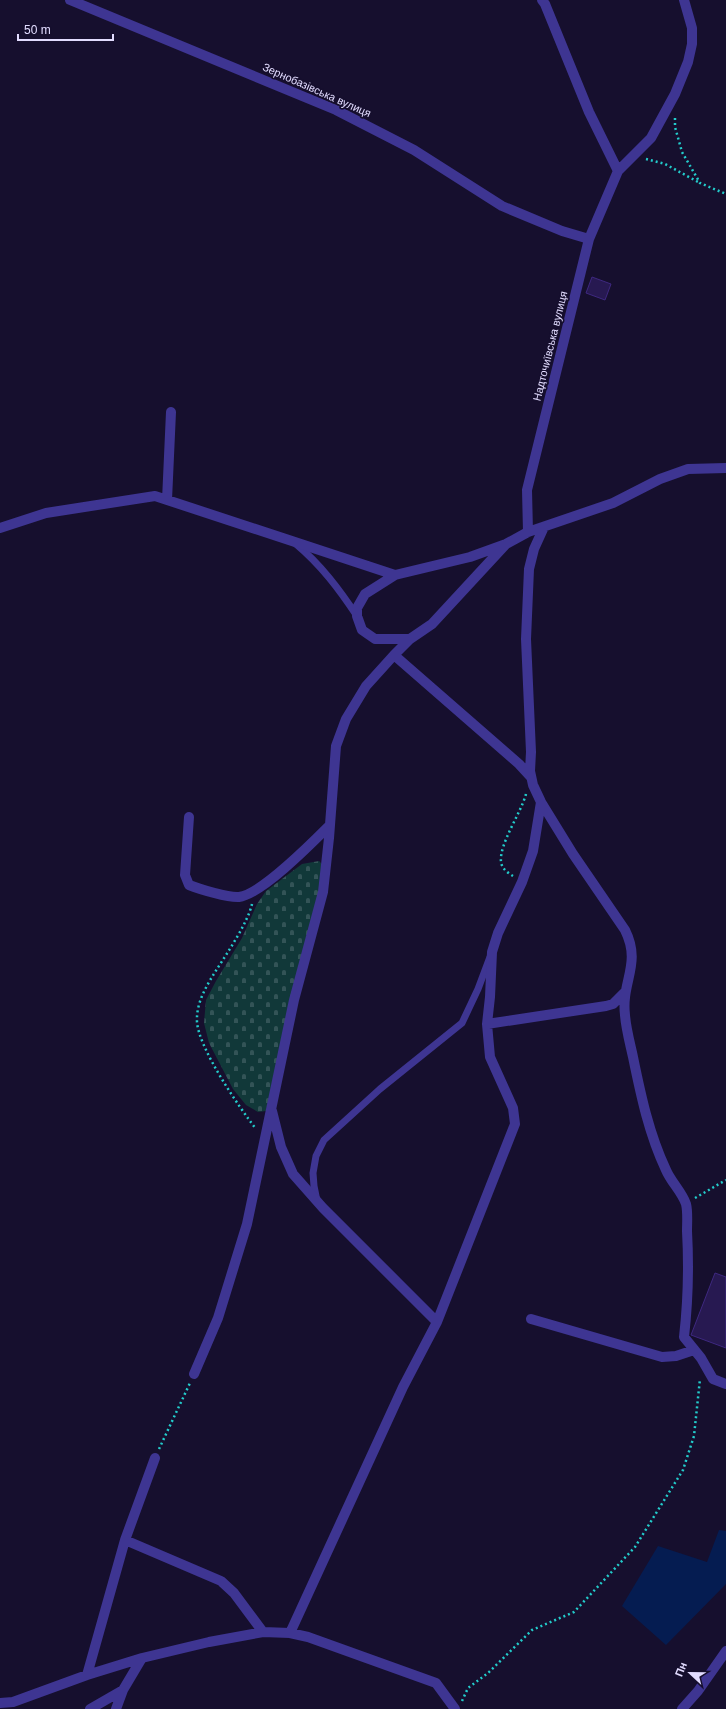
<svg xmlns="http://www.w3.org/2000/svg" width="726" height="1709" viewBox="0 0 726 1709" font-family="Helvetica,sans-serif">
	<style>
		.cemetery { fill: url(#cemetery-stones) }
		.water { fill: #051c51 }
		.building { fill: #271951; stroke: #3e2880 }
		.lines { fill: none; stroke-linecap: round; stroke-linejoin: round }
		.path { stroke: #23cccb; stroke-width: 2.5; stroke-dasharray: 2 3; stroke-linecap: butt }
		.lane { stroke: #3e3592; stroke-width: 7 }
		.street { stroke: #3e3592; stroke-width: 10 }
		.labels { text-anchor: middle; stroke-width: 3.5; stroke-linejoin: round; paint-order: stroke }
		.street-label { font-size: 11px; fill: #e2dcff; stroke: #160f2e }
	</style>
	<defs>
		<pattern id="cemetery-stones" width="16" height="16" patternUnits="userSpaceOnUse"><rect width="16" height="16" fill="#113839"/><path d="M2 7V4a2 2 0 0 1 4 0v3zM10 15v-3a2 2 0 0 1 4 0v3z" fill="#335457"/></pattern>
	</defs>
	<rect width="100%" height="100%" fill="#160f2e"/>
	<path class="cemetery" d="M319,861L325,867L266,1111L258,1112L246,1105L233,1089L209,1043L204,1023L206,1000L216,981L242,938L257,904L266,891L302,864Z"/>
	<path class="water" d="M719,1530L726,1531V1584L666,1645L622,1606L658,1546L707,1562Z"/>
	<path class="building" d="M592,277L611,284L605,300L586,293Z
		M715,1273L726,1277V1348L691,1335Z"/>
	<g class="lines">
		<path class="path" d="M675,118V127L682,152L700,183L726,194
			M646,159L665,164L700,183
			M513,876C508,873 502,869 501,862C499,844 521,813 526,794
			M252,904C248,922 228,952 217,969C207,985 196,1002 197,1022C199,1049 239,1107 256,1129
			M695,1198L726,1180
			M159,1449L190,1383
			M462,1701L468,1688L488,1673L532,1630L574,1612L635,1547L683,1470L694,1436L700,1379"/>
		<path class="lane" d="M296,544C321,565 339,589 357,616
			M317,1201L314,1186L313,1173L316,1156L324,1140L380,1089L462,1023L478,989L490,957"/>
		<path class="street" d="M70,0L336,110L414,150L502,206L562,231L589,239
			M542,0L545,4L589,112L618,171
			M167,500L171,412
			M544,527L534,549L529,569L526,639L531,752L530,771L533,785L541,802L573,854L625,930C642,964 621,981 625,1015C626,1029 630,1043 633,1057C641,1096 649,1134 666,1170C671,1182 682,1192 686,1204C688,1212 687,1223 687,1231C689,1267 688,1302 684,1337L701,1358L713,1379L726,1384
			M0,528L46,513L155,496L395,575
			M528,532L527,490L589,239L618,171L651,138L675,94L688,62L692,44V28L684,0
			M410,639H375L362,630L357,616V608L365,594L395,575L470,557L506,544L528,532L613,503L660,479L688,469L726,468
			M394,655L519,764L531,777
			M189,817L185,875L189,885C199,889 229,898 239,897C262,894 313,842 330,825
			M487,1024L606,1006L613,1004L624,993
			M272,1111L281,1147L293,1174L323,1208L437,1322
			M531,1319L662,1357L676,1356L694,1350
			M194,1374L218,1318L247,1224L294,1000L323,892L329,838L336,746L346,719L366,686L394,655L410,639L432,624L506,544
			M125,1540L221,1581L234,1593L263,1632
			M290,1633L403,1387L437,1322L515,1124L513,1108L490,1057L487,1024L490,997L492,952L498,933L522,882L533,851L541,802
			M87,1675L125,1540L155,1458
			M0,1703L13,1702L87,1675L142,1658L209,1642L263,1632L290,1633L308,1637L436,1683L455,1709
			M90,1709L123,1690
			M116,1709L123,1690L142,1658
			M682,1709L698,1691L726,1651"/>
	</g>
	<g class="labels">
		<g class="street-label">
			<text transform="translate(317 90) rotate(24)" y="4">Зернобазівська вулиця</text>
			<text transform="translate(550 346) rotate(-76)" y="4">Надточиївська вулиця</text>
		</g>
	</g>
	<g transform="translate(690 1673) rotate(292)" stroke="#160f2e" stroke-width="3" paint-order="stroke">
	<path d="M0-3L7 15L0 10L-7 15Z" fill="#e2dcff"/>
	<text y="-6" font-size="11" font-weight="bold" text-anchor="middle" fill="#e2dcff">Пн</text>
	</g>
	<path d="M18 34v6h95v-6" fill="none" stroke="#e2dcff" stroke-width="2"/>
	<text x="24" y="34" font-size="12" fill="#e2dcff" stroke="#160f2e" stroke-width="3" paint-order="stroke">50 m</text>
</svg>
